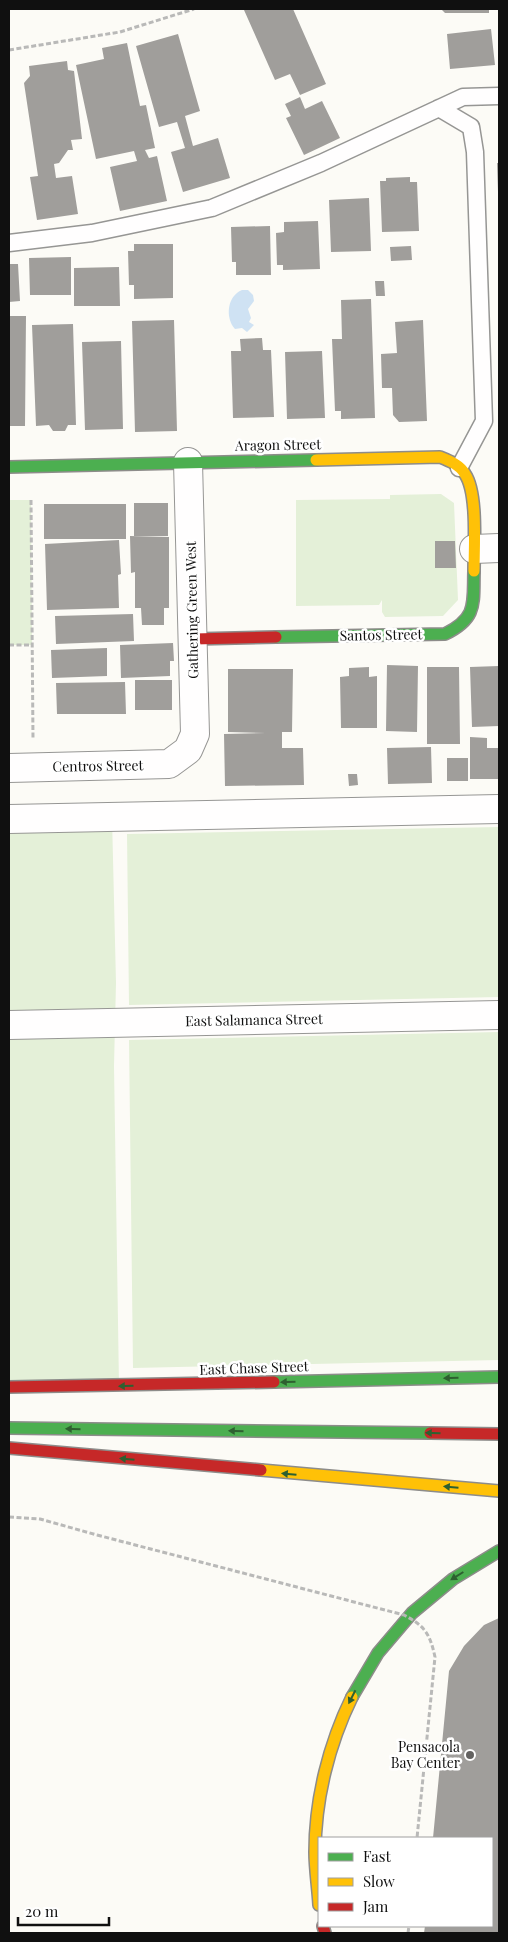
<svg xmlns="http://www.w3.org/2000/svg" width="508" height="1942" viewBox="0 0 508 1942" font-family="'Playfair Display',serif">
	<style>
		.green { fill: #e4f0d8 }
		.water { fill: #cfe2f3 }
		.building { fill: #a09e9b }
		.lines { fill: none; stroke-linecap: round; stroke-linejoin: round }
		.lane-casing { stroke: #969694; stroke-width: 19 }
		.street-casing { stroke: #969694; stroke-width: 30 }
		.fast-casing { stroke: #8d8c8a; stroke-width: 14 }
		.slow-casing { stroke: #8d8c8a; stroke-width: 14 }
		.jam-casing { stroke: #8d8c8a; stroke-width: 14 }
		.path { stroke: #b9b9b8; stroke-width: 3; stroke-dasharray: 5 2.5; stroke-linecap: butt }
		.lane { stroke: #fffefe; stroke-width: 16 }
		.street { stroke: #fffefe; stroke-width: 28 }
		.fast { stroke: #4caf50; stroke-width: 11 }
		.slow { stroke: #ffc107; stroke-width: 11 }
		.jam { stroke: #c62828; stroke-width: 11 }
		.path-bridge { stroke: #b9b9b8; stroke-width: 3; stroke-dasharray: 5 2.5; stroke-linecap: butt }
		.oneway { fill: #2e6030 }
		.poi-dot { fill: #636260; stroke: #fff; stroke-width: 2 }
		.labels { text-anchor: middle; stroke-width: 5; stroke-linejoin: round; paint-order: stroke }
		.street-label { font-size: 14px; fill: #101010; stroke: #fff }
		.poi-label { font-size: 14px; fill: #101010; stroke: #fff; text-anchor: end }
	</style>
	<rect width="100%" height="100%" fill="#fcfbf6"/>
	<path class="green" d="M441,494L454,503L458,600L443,616L385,617L382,612V600L379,605L296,606V500L390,499V495Z
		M9,500H31L32,645H9Z
		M112,817L116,983L114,1066L119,1386L9,1387V819Z
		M499,827V997L129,1005L127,834Z
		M499,1032V1360L133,1368L129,1040Z"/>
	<path class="water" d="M242,290H248L253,295L254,301L248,309L251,318L249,322L254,325L247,332L242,328L235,329C225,318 227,296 242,290Z"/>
	<path class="building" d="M246,9H293L326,84L300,95L290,74L275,80L244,10Z
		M441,9H489V13H445Z
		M491,29L495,65L450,69L447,34Z
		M178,34L200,111L185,116L193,146L218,138L230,178L183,192L171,152L185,148L177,122L159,127L136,46Z
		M127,43L140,106L146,105L155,148L145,150L149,158L157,156L167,201L120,211L110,167L137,161L134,151L96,159L76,65L104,59L102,48Z
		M67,61L68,70L74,71L82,139L71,140L73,150H68L59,163L54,164L56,178L72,176L78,214L37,220L30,177L38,176L24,83L30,76L29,66Z
		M300,97L305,109L322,101L340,138L304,155L286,118L291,116L285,104Z
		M497,163H499V192H498Z
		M410,177V182H417L419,231L382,232L380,181H386V178Z
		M369,198L371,251L331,252L329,200Z
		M318,221L320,269L283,270V265H277L276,233L284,232V222Z
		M270,226L271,275H236V262H232L231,227Z
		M134,244H173V298L134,299V285H129L128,251H134Z
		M411,246L412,260L391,261L390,247Z
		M71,257V295H30L29,258Z
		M9,264H18L20,301L9,302Z
		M119,267L120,306H74V268Z
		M375,281H384L385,296H376Z
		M371,299L375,418L341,419V411H335L332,339H342L341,300Z
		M9,316H26L25,426H9Z
		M174,320L177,431L135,432L132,321Z
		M423,320L427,421L399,422L393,415L392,388H382L381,354L397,353L395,322Z
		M73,324L76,425H68L65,431H53L49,425L36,426L32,325Z
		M262,338L263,350H271L274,417L233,418L231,351H241L240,339Z
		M121,341L123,429L85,430L82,342Z
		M322,351L325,418L287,419L285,352Z
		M134,503H168V536H134Z
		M44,504H126V539H44Z
		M130,536L169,537V608H164V625H142L141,608H135V572L131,573Z
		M119,540L121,574L118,575L119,608L47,610L45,544Z
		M435,541H455L456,568H435Z
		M133,614L134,641L56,644L55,616Z
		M173,643L174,661H170V676L121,678L120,645Z
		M107,648V676L52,678L51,650Z
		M387,665L418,666L417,732L386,731Z
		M499,666V726L472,727L470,667Z
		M369,667V677L377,676V728H341L340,677L349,676V668Z
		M427,667H459L460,744H427Z
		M228,669H293L292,732H282V748H303L304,785L225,786L224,734L266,733L228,732Z
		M135,680H172V710H135Z
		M125,682L126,714H57L56,683Z
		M470,737L487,738V748H499V779H470Z
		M431,747L432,783L388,784L387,748Z
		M447,758H468V781H447Z
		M348,774H357L358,785L349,786Z
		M499,1618V1933H424L425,1926H492V1838H433L449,1671L464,1646L484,1625Z"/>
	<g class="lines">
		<g class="lane-casing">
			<path id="lane" d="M439,108L471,127L475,152L484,421L459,468
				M9,243L92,233L212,208L321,163L463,97L499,96"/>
		</g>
		<g class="street-casing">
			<path id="street" d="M474,549L499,548
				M9,768L169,764L188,750L195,734L188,462
				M9,819L499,809
				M9,1025L499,1015"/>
		</g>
		<g class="fast-casing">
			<path id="fast" d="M9,467L316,460
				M276,637L445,634C478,618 473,603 474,571
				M274,1382L499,1377
				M9,1428L430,1433
				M352,1697L378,1653L412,1613L453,1579L499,1551"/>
		</g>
		<g class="slow-casing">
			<path id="slow" d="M316,460L440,457C450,461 460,465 465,474C478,493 474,547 474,571
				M261,1470L499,1491
				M319,1905C318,1887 315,1869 315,1852C315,1799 329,1744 352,1697"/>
		</g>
		<g class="jam-casing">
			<path id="jam" d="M194,639L276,637
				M9,1387L274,1382
				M430,1433L499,1434
				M9,1448L261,1470
				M323,1926L325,1933"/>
		</g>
		<path class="path" d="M9,50L120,32L194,9
			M31,500L33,739
			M9,645H32
			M9,1517L40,1519L97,1535
			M408,1933L409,1926"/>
		<use href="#lane" class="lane"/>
		<use href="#street" class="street"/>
		<use href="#fast" class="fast"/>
		<use href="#slow" class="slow"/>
		<use href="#jam" class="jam"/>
		<path class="path-bridge" d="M97,1535L404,1615C425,1626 430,1634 435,1657L417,1838"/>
	</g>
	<defs><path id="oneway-solid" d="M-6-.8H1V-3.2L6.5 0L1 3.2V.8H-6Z" transform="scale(1.25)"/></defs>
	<g class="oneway">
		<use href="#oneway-solid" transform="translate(451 1378) rotate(178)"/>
		<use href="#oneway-solid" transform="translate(288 1382) rotate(178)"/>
		<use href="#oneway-solid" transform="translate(126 1386) rotate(179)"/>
		<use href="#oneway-solid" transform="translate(73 1429) rotate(-179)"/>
		<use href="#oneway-solid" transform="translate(236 1431) rotate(-179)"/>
		<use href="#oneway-solid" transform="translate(433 1433) rotate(-179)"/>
		<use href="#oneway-solid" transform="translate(127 1459) rotate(-175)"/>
		<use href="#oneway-solid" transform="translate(289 1474) rotate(-175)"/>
		<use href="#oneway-solid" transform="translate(451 1487) rotate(-175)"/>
		<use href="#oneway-solid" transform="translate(457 1576) rotate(148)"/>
		<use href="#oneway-solid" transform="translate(352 1697) rotate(117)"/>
	</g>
	<circle class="poi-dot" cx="470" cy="1755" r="5"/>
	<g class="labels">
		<g class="street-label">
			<text transform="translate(278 445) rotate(-1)" y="5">Aragon Street</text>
			<text transform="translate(192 610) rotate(-91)" y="5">Gathering Green West</text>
			<text transform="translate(381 635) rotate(-1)" y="5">Santos Street</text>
			<text transform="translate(98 766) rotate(-1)" y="5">Centros Street</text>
			<text transform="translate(254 1020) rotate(-1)" y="5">East Salamanca Street</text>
			<text transform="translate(254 1368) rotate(-2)" y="5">East Chase Street</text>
		</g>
		<g class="poi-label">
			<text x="460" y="1752">Pensacola<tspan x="460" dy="16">Bay Center</tspan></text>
		</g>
	</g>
	<rect width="508" height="1942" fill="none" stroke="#101010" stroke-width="20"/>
	<rect x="318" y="1837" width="175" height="90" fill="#ffffff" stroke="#9f9f9f"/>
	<rect x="328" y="1853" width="25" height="8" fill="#4caf50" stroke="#9f9f9f"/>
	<text x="363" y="1862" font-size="15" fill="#101010">Fast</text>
	<rect x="328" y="1878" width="25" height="8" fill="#ffc107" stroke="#9f9f9f"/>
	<text x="363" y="1887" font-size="15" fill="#101010">Slow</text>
	<rect x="328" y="1903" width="25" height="8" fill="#c62828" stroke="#9f9f9f"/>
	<text x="363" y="1912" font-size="15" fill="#101010">Jam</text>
	<path d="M18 1917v8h91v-8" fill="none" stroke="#101010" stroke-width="2.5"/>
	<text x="25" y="1917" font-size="15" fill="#101010" stroke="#ffffff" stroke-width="4" paint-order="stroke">20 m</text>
</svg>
